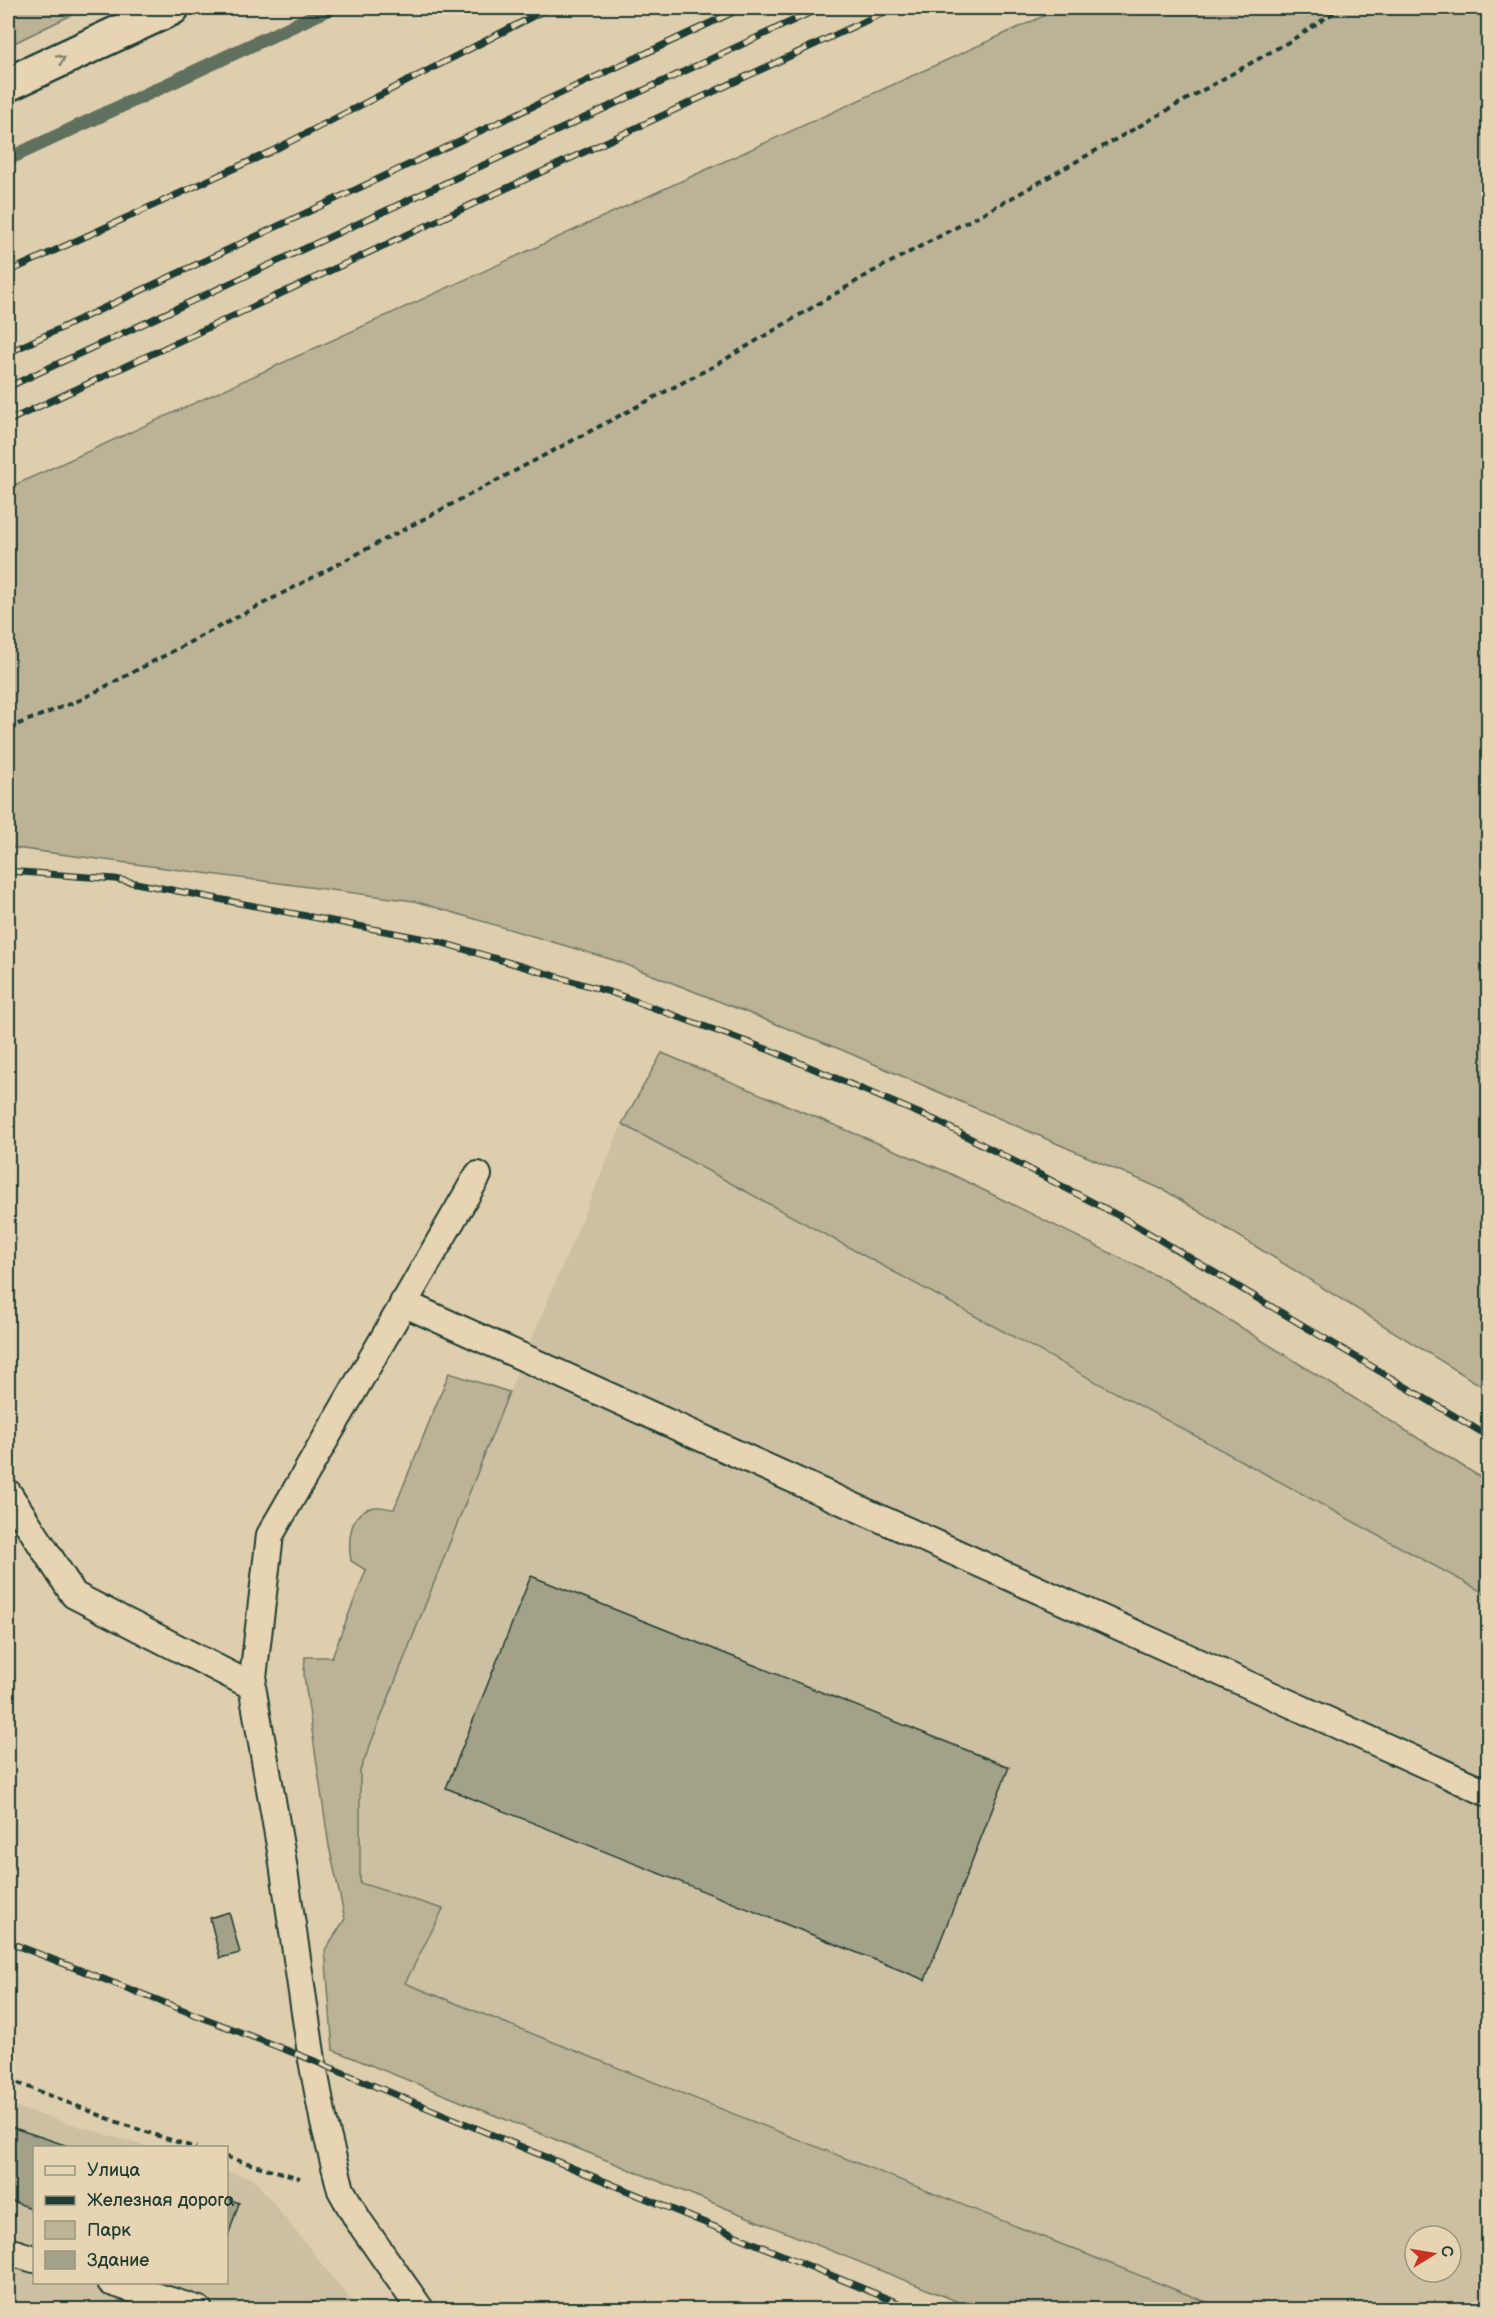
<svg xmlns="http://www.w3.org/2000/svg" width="1496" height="2317" viewBox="0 0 1496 2317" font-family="'Balsamiq Sans',sans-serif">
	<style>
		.built { fill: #cdc0a2; fill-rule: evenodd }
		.green { fill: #bcb397; stroke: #6e7866; stroke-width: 1.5 }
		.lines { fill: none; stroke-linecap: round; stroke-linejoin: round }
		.stream { stroke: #616f5e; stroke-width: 14 }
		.building { fill: #a3a188; stroke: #1f3d34; stroke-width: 1.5 }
		.service-casing { stroke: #1f3d34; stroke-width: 30 }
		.secondary-casing { stroke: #1f3d34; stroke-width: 38 }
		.path { stroke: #1f3d34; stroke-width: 4; stroke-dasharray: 6 4.5; stroke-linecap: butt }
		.service { stroke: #e7d4b2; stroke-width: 26 }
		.secondary { stroke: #e7d4b2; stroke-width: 33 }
		.rail-casing { stroke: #1f3d34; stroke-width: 7 }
		.rail { stroke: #e7d4b2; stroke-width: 4.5; stroke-dasharray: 14; stroke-linecap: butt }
		.oneway { stroke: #79816d }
	</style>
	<rect width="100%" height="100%" fill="#dfcead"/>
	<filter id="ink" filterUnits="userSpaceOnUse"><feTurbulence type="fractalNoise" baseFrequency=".0167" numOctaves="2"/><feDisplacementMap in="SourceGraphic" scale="12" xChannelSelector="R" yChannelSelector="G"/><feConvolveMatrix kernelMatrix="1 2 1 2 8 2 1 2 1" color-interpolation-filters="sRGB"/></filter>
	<g filter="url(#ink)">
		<path class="built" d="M622,1124L1488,1595V2309H1224L405,1983L360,1883V1771L509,1392ZM1415,2236H1451V2272H1415Z
			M8,2105L148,2147L34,2148V2282H226L227,2171L254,2179L358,2309H8Z"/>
		<path class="green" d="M8,8H86L8,46Z
			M1061,8H1488V1390L1166,1191L842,1050L617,961L414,901L8,847V488Z
			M662,1053L947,1172L1167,1281L1488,1482V1595L622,1124Z
			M449,1373L509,1392L360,1771V1883L443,1909L405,1983L1224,2309H976L333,2050L325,1950L345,1919L329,1846L304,1676L305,1657H332L366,1570L351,1561C348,1542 348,1510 375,1507C380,1506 388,1509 394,1509Z"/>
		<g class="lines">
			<path class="stream" d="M8,159L331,8"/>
		</g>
		<path class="building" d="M531,1576L1009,1767L925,1980L446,1788Z
			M229,1912L240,1953L220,1958L210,1918Z
			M8,2126L74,2148H34V2209L8,2200Z
			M226,2198L239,2203L226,2242Z"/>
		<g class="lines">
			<g class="service-casing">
				<path id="service" d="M403,1303L1488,1793
					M8,1493L74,1595L252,1686
					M8,2251L34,2259
					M111,2282L199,2310
					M421,2310L358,2220L341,2190L324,2123L312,2060L282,1857L252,1686L270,1535L478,1175"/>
			</g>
			<g class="secondary-casing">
				<path id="secondary" d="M8,84L172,8"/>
			</g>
			<path class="path" d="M8,728L80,700L714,366L872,272L1008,200L1292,40L1341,8
				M8,2079L125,2125L196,2148
				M226,2157L300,2178"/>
			<use href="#service" class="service"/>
			<use href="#secondary" class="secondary"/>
			<g class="rail-casing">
				<path id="rail" d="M8,272L270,152L549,8
					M8,353L742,8
					M8,387L820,8
					M8,421L893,8
					M8,871L115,879L436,941L613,993L772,1051L937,1121L1125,1219L1488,1436
					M8,1942L312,2060L915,2310"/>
			</g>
			<use href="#rail" class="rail"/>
		</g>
		<defs><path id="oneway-chevron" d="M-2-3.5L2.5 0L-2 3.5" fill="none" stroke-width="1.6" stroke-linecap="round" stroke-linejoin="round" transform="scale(1.5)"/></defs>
		<use class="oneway" href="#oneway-chevron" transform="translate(61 59) rotate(-25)"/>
	</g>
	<rect width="1496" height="2317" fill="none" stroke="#e7d4b2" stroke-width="30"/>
	<rect x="15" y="15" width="1466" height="2287" fill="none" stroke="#1f3d34" stroke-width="2" filter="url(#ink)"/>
	<rect x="33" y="2146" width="195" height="138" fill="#e7d4b2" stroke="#979880" stroke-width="1.5"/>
	<rect x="45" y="2166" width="30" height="9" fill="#e7d4b2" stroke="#979880" stroke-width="1.5"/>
	<text x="87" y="2176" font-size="18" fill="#1f3d34">Улица</text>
	<rect x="45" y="2196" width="30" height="9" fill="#1f3d34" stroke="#979880" stroke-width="1.5"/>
	<text x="87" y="2206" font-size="18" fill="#1f3d34">Железная дорога</text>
	<rect x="45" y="2221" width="30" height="18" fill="#bcb397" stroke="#979880" stroke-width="1.5"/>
	<text x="87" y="2236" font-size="18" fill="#1f3d34">Парк</text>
	<rect x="45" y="2251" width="30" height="18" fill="#a3a188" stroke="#979880" stroke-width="1.5"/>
	<text x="87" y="2266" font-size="18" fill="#1f3d34">Здание</text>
	<g transform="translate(1433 2254) rotate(79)"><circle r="28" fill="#e7d4b2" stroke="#979880" stroke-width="1.5"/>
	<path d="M0-4.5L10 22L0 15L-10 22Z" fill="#c8321e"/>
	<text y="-9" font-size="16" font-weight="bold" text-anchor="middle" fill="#1f3d34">С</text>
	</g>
</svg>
